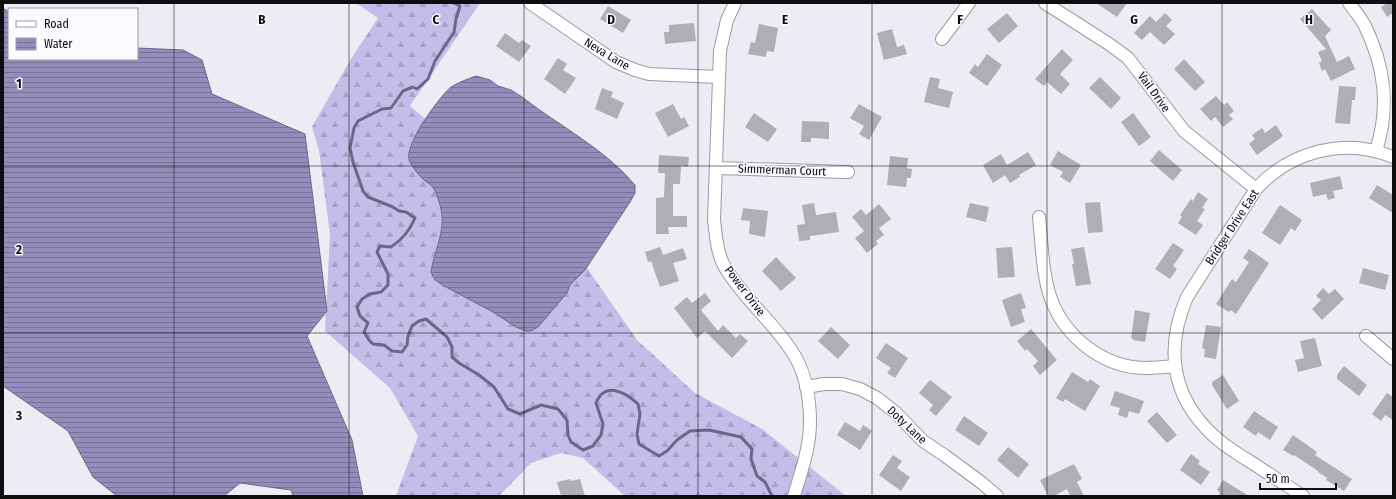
<svg xmlns="http://www.w3.org/2000/svg" width="1396" height="499" viewBox="0 0 1396 499" font-family="'Fira Sans Condensed',sans-serif">
	<style>
		.forest { fill: url(#forest-firs) }
		.water { fill: url(#water-rules); stroke: #6c6788 }
		.lines { fill: none; stroke-linecap: round; stroke-linejoin: round }
		.stream { stroke: #6c6788; stroke-width: 3 }
		.building { fill: #aeaeb5 }
		.street-casing { stroke: #9b9aa1; stroke-width: 14 }
		.street { stroke: #fff; stroke-width: 12 }
		.grid { fill: none; stroke: #0e0d10; stroke-width: 1; stroke-opacity: 0.55 }
		.labels { text-anchor: middle; stroke-width: 3; stroke-linejoin: round; paint-order: stroke }
		.street-label { font-size: 12px; fill: #0e0d10; stroke: #fbfaff }
		.grid-label { font-size: 13px; text-anchor: middle; font-weight: bold; fill: #0e0d10; stroke: #fbfaff; stroke-width: 3; stroke-linejoin: round; paint-order: stroke }
	</style>
	<defs>
		<pattern id="forest-firs" width="22" height="20" patternUnits="userSpaceOnUse"><rect width="22" height="20" fill="#c4bde9"/><path d="M5 1l3.5 6h-7zM16 11l3.5 6h-7z" fill="#a7a1c7"/></pattern>
		<pattern id="water-rules" width="6" height="5" patternUnits="userSpaceOnUse"><rect width="6" height="5" fill="#948dbc"/><path d="M0 2.5h6" fill="none" stroke="#777297"/></pattern>
	</defs>
	<rect width="100%" height="100%" fill="#edecf4"/>
	<path class="forest" d="M356,3H480L410,106L567,239L637,340L695,393L762,429L846,496H625L583,458L561,453L531,463L499,496H396L418,436L390,388L325,331L330,235L319,150L312,127L349,62L378,18Z"/>
	<path class="water" d="M3,8L9,12V59H137V48L183,50L202,60L212,94L305,134L327,311L307,336L352,440L363,496H293L291,490L240,483L224,496H117L93,477L68,431L3,386Z
		M476,76L490,80L498,86L511,90L522,97C559,126 604,148 635,185V193L630,202L585,270L570,285L567,293L538,327L531,331H526L516,327L493,312L444,286L435,280L431,272C434,251 446,231 441,209C440,205 437,193 434,189C432,185 426,182 423,179C419,175 410,165 409,159C405,144 439,97 451,87C459,82 468,79 476,76Z"/>
	<g class="lines">
		<path class="stream" d="M454,3L460,6L456,19L454,32L435,61L428,79L417,89L413,87L403,91L391,108L382,109L358,121L354,128L350,148L353,162L363,191L368,197L393,207L399,211L406,212L415,218C410,230 402,240 391,247L380,246L377,252L388,274V285L381,292L370,294L362,299L357,307L360,316L368,323L364,332L369,340L373,344L384,345L392,351L402,352L407,345L408,336L412,326L419,321L426,319L447,337L452,347V357L459,363L479,375L494,387L508,409L520,414L541,405L558,409L567,420L568,435L571,442L583,450L593,446L601,435L603,424L596,403C605,381 625,392 638,404L640,414L637,434L639,444L659,456L667,451L677,440L690,431L709,430L741,437L752,449L751,459L757,476L765,482L772,496"/>
	</g>
	<path class="building" d="M1096,3H1127L1117,17Z
		M1387,3H1393V13L1387,17L1381,7Z
		M608,6L631,20L623,33L600,19Z
		M1312,9L1331,30L1325,36L1337,62L1349,56L1355,69L1331,81L1325,69L1322,71L1319,63L1322,61L1318,52L1326,49L1300,19Z
		M1007,13L1018,26L999,43L987,29Z
		M1165,13L1172,20L1166,26L1175,34L1164,45L1150,32L1142,40L1134,33L1150,16L1156,22Z
		M694,23L696,41L665,44L664,32H669V25Z
		M759,24L778,28L774,52L767,51L766,57L748,54L751,42L755,43Z
		M892,29L897,47L904,45L907,54L884,60L877,33Z
		M505,33L519,43L522,40L531,46L519,62L496,46Z
		M1062,49L1073,60L1060,74L1070,84L1061,94L1047,82L1044,86L1035,79Z
		M987,54L1002,65L987,86L969,73L975,64L978,67Z
		M558,58L567,64L563,70L576,78L565,94L544,79Z
		M1184,59L1205,82L1195,91L1174,69Z
		M930,77L940,79L938,88L953,92L949,108L924,102Z
		M1100,77L1121,98L1111,109L1089,88Z
		M1339,86L1356,87L1355,100H1352L1350,124L1335,123Z
		M602,88L613,92L611,97L624,103L617,119L595,109Z
		M1216,96L1224,105L1227,102L1234,111L1229,115L1233,119L1223,127L1215,117L1211,121L1200,109Z
		M673,104L681,119L684,117L689,126L668,137L655,113Z
		M859,104L882,117L869,140L859,134L864,126L850,118Z
		M754,113L777,129L768,142L745,127Z
		M1133,113L1151,137L1139,146L1121,122Z
		M802,121L829,122V139L811,138V142H801Z
		M1276,125L1283,136L1257,155L1249,144L1255,139L1252,135L1262,128L1265,133Z
		M1159,150L1182,170L1173,181L1150,161Z
		M1058,151L1081,165L1070,183L1060,177L1063,172L1050,165Z
		M1028,152L1036,165L1019,175L1020,177L1010,183L1005,175L993,183L983,165L1001,154L1007,165Z
		M659,155L689,157L688,167L681,166L680,184H673V216H687V227H668L669,234H656V198L664,197L665,173H658Z
		M890,156L908,158L907,168L912,169L911,178H907L906,187L887,185Z
		M1340,176L1343,189L1333,191L1335,198L1328,200L1326,194L1313,197L1310,183Z
		M1377,185L1393,195V213L1369,198Z
		M1198,192L1208,199L1202,208L1205,209L1197,221L1203,225L1196,235L1178,223L1182,217L1180,215L1191,199L1193,201Z
		M1100,202L1103,232L1088,233L1085,203Z
		M814,203L816,215L836,212L839,232L810,236V240L799,241L797,225L805,224L802,205Z
		M970,203L989,207L986,222L966,217Z
		M879,204L891,219L879,228L884,235L876,241L878,244L867,253L855,238L864,231L852,217L861,209L866,215Z
		M1280,205L1302,220L1295,231L1291,228L1280,245L1262,233Z
		M743,208L768,211L765,237L749,234L750,221L741,220Z
		M1173,243L1184,250L1173,266L1177,269L1170,279L1155,269Z
		M660,247L663,255L683,248L687,259L673,263L679,281L660,287L651,261L648,262L645,252Z
		M1012,247L1015,277L998,278L996,248Z
		M1084,247L1091,284L1076,286L1072,264H1074L1071,249Z
		M1249,249L1269,263L1236,314L1231,310L1229,312L1216,304L1232,279L1236,282L1249,262L1243,258Z
		M776,257L796,278L781,291L762,271Z
		M1363,268L1389,275L1385,290L1359,283Z
		M1323,288L1329,294L1335,289L1344,299L1322,320L1312,309L1321,300L1316,296Z
		M705,293L711,301L701,310L718,331L723,325L736,338L740,334L748,341L732,358L705,331L697,338L674,308L687,297L692,303Z
		M1021,293L1026,308L1021,309L1025,322L1011,327L1002,300Z
		M1135,310L1150,313L1145,342L1133,340V339L1131,338Z
		M1206,325L1221,327L1216,359L1204,357L1205,349L1202,348Z
		M831,327L850,345L838,359L818,341Z
		M1031,329L1057,360L1040,375L1033,366L1038,361L1027,349L1025,351L1017,341Z
		M1315,338L1322,366L1298,372L1295,360L1304,358L1300,341Z
		M886,343L908,358L895,378L887,373L891,368L876,358Z
		M1344,366L1367,385L1359,396L1337,379V375Z
		M1072,372L1088,382L1090,379L1100,386L1085,411L1065,399L1063,402L1056,398Z
		M1223,375L1239,401L1227,409L1212,385V382Z
		M930,380L952,397L936,416L929,410L933,405L919,393Z
		M1115,391L1144,401L1139,414L1129,411L1127,418L1118,415L1120,408L1110,405Z
		M1387,393L1393,397V420L1385,415L1381,421L1372,414Z
		M1254,411L1278,427L1270,440L1258,432L1256,436L1243,427Z
		M1157,412L1177,435L1167,443L1147,421Z
		M964,416L988,433L979,446L955,430Z
		M845,422L860,431L863,425L872,431L860,450L837,435Z
		M1293,435L1317,452L1315,455L1352,479L1344,491L1326,480L1327,478L1318,472V471L1294,455L1293,456L1283,450Z
		M1008,447L1029,464L1018,478L997,460Z
		M1191,454L1200,461L1198,464L1210,472L1201,485L1180,470Z
		M893,455L902,461L897,468L910,477L901,491L879,475Z
		M1074,464L1082,479L1077,482L1084,496H1070L1067,489L1054,496H1048L1040,480Z
		M570,479L571,481L580,479L585,496H561L557,482Z
		M1223,480L1249,496H1218L1220,493L1217,490Z"/>
	<g class="lines">
		<g class="street-casing">
			<path id="street" d="M530,3L616,62L635,70L649,74L719,77
				M735,3L727,20L720,51L714,220C716,236 717,255 726,269C744,299 772,321 791,350C805,370 810,398 810,422C810,448 801,472 794,496
				M1045,3L1109,44L1128,58L1184,131L1256,189
				M1349,3C1354,10 1361,18 1365,26C1385,67 1390,107 1376,151
				M942,39L969,3
				M717,168L848,172
				M1039,217C1042,244 1042,274 1051,299C1065,337 1103,367 1144,368C1154,368 1165,367 1175,366
				M1366,336L1393,359
				M806,387L824,384H842L860,389L877,398L895,412L923,441L944,455L982,483L997,496
				M1303,496C1284,484 1265,471 1246,459C1235,452 1223,445 1214,436C1171,397 1165,348 1187,297L1256,189C1291,151 1344,137 1393,157"/>
		</g>
		<use href="#street" class="street"/>
	</g>
	<path class="grid" d="M174,3V496M349,3V496M524,3V496M698,3V496M872,3V496M1047,3V496M1222,3V496M3,166H1393M3,333H1393"/>
	<g class="labels">
		<g class="street-label">
			<text transform="translate(607 54) rotate(31)" y="4">Neva Lane</text>
			<text transform="translate(1154 92) rotate(54)" y="4">Vail Drive</text>
			<text transform="translate(782 170) rotate(2)" y="4">Simmerman Court</text>
			<text transform="translate(1232 227) rotate(-57)" y="4">Bridger Drive East</text>
			<text transform="translate(745 291) rotate(53)" y="4">Power Drive</text>
			<text transform="translate(907 425) rotate(43)" y="4">Doty Lane</text>
		</g>
	</g>
	<g class="grid-label">
		<text x="262" y="24">B</text>
		<text x="436" y="24">C</text>
		<text x="611" y="24">D</text>
		<text x="785" y="24">E</text>
		<text x="960" y="24">F</text>
		<text x="1134" y="24">G</text>
		<text x="1309" y="24">H</text>
		<text x="19" y="88">1</text>
		<text x="19" y="254">2</text>
		<text x="19" y="420">3</text>
	</g>
	<rect width="1396" height="499" fill="none" stroke="#0e0d10" stroke-width="8"/>
	<rect x="8" y="8" width="130" height="52" fill="#fbfaff" stroke="#9c9b9f"/>
	<rect x="16" y="21" width="20" height="6" fill="#ffffff" stroke="#9c9b9f"/>
	<text x="44" y="28" font-size="12" fill="#0e0d10">Road</text>
	<rect x="16" y="38" width="20" height="12" fill="url(#water-rules)" stroke="#9c9b9f"/>
	<text x="44" y="48" font-size="12" fill="#0e0d10">Water</text>
	<path d="M1260 483v6h76v-6" fill="none" stroke="#0e0d10" stroke-width="2"/>
	<text x="1266" y="483" font-size="12" fill="#0e0d10" stroke="#fbfaff" stroke-width="3" paint-order="stroke">50 m</text>
</svg>
